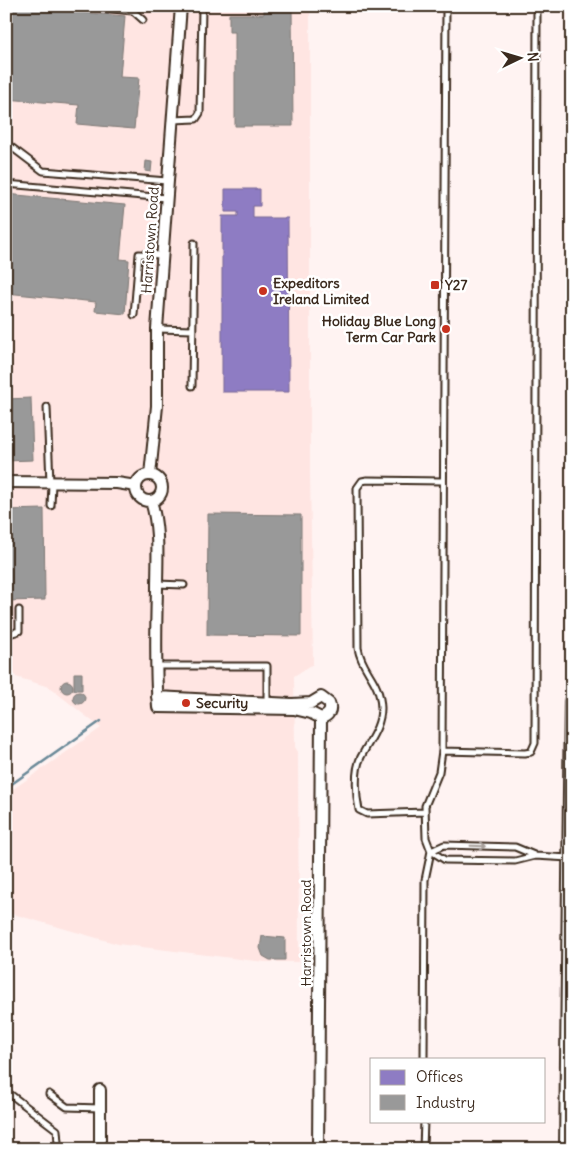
<svg xmlns="http://www.w3.org/2000/svg" width="578" height="1155" viewBox="0 0 578 1155" font-family="Delius,sans-serif">
	<style>
		.built { fill: #ffe5e2 }
		.offices { fill: #8e7cc3; stroke: #756392 }
		.industry { fill: #999; stroke: #7d7874 }
		.lines { fill: none; stroke-linecap: round; stroke-linejoin: round }
		.stream { stroke: #6a8998; stroke-width: 2.5 }
		.lane-casing { stroke: #3b2a1e; stroke-width: 9 }
		.street-casing { stroke: #3b2a1e; stroke-width: 14 }
		.secondary-casing { stroke: #3b2a1e; stroke-width: 18 }
		.lane { stroke: #fff; stroke-width: 5 }
		.street { stroke: #fff; stroke-width: 10 }
		.secondary { stroke: #fff; stroke-width: 14 }
		.oneway { stroke: #a79f9a }
		.poi-dot { fill: #c8321e; stroke: #fff; stroke-width: 2 }
		.labels { text-anchor: middle; stroke-width: 5; stroke-linejoin: round; paint-order: stroke }
		.street-label { font-size: 14px; fill: #3b2a1e; stroke: #fff }
		.poi-label { font-size: 14px; font-weight: bold; fill: #3b2a1e; stroke: #fff; text-anchor: start }
	</style>
	<rect width="100%" height="100%" fill="#fff3f2"/>
	<filter id="ink" filterUnits="userSpaceOnUse"><feTurbulence type="fractalNoise" baseFrequency=".02" numOctaves="2"/><feDisplacementMap in="SourceGraphic" scale="10" xChannelSelector="R" yChannelSelector="G"/><feConvolveMatrix kernelMatrix="1 2 1 2 8 2 1 2 1" color-interpolation-filters="sRGB"/></filter>
	<g filter="url(#ink)">
		<path class="built" d="M6,6H310V472L313,664L294,676L295,747L298,752L299,962H265L118,944L6,912V794L101,728L49,687L16,677L10,667H6Z"/>
		<path class="offices" d="M225,189H260V206H253V218H288L289,392H222V216H238V212H225Z"/>
		<path class="industry" d="M6,6L125,16L120,77L139,78L134,129L77,124L79,105L6,99Z
			M267,6L292,7L293,126H235V32H229V14H264V7Z
			M146,161L152,162L151,172L145,171Z
			M6,194L125,205L120,259L129,260L125,314L95,311L96,302L6,293Z
			M31,398L33,460L6,461V399Z
			M44,509L45,600L6,601V510Z
			M208,514L301,515V636L207,635Z
			M74,673H82V690H74Z
			M61 687a6 6 0 1 1 12 0a6 6 0 1 1-12 0Z
			M73 698a6 6 0 1 1 12 0a6 6 0 1 1-12 0Z
			M262,936L285,938V960H270L263,956L260,948Z
			M6,1140L17,1149H6Z"/>
		<g class="lines">
			<path class="stream" d="M6,788L101,721"/>
			<g class="lane-casing">
				<path id="lane" d="M81,6L133,11L143,20
					M173,120L196,119L200,113L202,8
					M6,143L43,171L167,181
					M6,184L166,198
					M134,315L139,254L162,255
					M157,329L193,330
					M192,386L194,243
					M47,407L50,483
					M51,506L52,483
					M157,584L184,585
					M6,635L19,631V610
					M157,666H267V703
					M442,751L525,753L531,752L535,743L537,6
					M425,812L367,814L359,810C356,796 354,770 361,757C369,741 381,727 381,708C380,679 362,672 358,648L357,488L362,481L367,480L443,481
					M431,851L445,860L515,861L535,856L569,858
					M431,851L444,845L515,847L534,855
					M424,1059L425,880L431,851L426,838L425,806L439,772L442,751L446,6
					M6,1091L57,1130L58,1142L54,1149
					M49,1094L67,1107L100,1108
					M423,1149L424,1121"/>
			</g>
			<g class="street-casing">
				<path id="street" d="M136 488a13 13 0 1 1 26 0a13 13 0 1 1-26 0Z
					M150,475L157,406V329L181,6
					M6,482L117,483L136,486
					M151,501C160,530 157,559 157,589C156,628 155,668 158,707L294,709L311,713L321,718C329,716 332,710 329,703L321,697L311,703L292,704L157,697
					M100,1149V1090
					M318,1149L321,718"/>
			</g>
			<g class="secondary-casing">
				<path id="secondary" d="M567,1149L572,701"/>
			</g>
			<use href="#lane" class="lane"/>
			<use href="#street" class="street"/>
			<use href="#secondary" class="secondary"/>
		</g>
		<defs><path id="oneway-shaft" d="M-6 0H5M1.5-3L5.5 0L1.5 3" fill="none" stroke-width="1.6" stroke-linecap="round" stroke-linejoin="round" transform="scale(1.25)"/></defs>
		<use class="oneway" href="#oneway-shaft" transform="translate(478 846) rotate(2)"/>
	</g>
	<g class="poi-dot">
		<rect x="430" y="280" width="10" height="10" rx="2.5"/>
		<circle cx="263" cy="291" r="5"/>
		<circle cx="446" cy="329" r="5"/>
		<circle cx="186" cy="703" r="5"/>
	</g>
	<g class="labels">
		<g class="street-label">
			<text transform="translate(150 240) rotate(-86)" y="5">Harristown Road</text>
			<text transform="translate(306 933) rotate(-90)" y="5">Harristown Road</text>
		</g>
		<g class="poi-label">
			<text x="273" y="288">Expeditors<tspan x="273" dy="16">Ireland Limited</tspan></text>
			<text x="445" y="290">Y27</text>
			<text x="436" y="326" text-anchor="end">Holiday Blue Long<tspan x="436" dy="16">Term Car Park</tspan></text>
			<text x="196" y="708">Security</text>
		</g>
	</g>
	<rect width="578" height="1155" fill="none" stroke="#fff" stroke-width="25"/>
	<rect x="12" y="12" width="553" height="1130" fill="none" stroke="#3b2a1e" stroke-width="2" filter="url(#ink)"/>
	<rect x="370" y="1058" width="175" height="65" fill="#ffffff" stroke="#b1aaa5"/>
	<rect x="380" y="1070" width="25" height="15" fill="#8e7cc3" stroke="#b1aaa5"/>
	<text x="416" y="1082" font-size="15" fill="#3b2a1e">Offices</text>
	<rect x="380" y="1095" width="25" height="15" fill="#999999" stroke="#b1aaa5"/>
	<text x="416" y="1108" font-size="15" fill="#3b2a1e">Industry</text>
	<g transform="translate(520 58) rotate(85)" stroke="#ffffff" stroke-width="4" paint-order="stroke">
	<path d="M0-4L9 19L0 12L-9 19Z" fill="#3b2a1e"/>
	<text y="-8" font-size="14" font-weight="bold" text-anchor="middle" fill="#3b2a1e">N</text>
	</g>
</svg>
